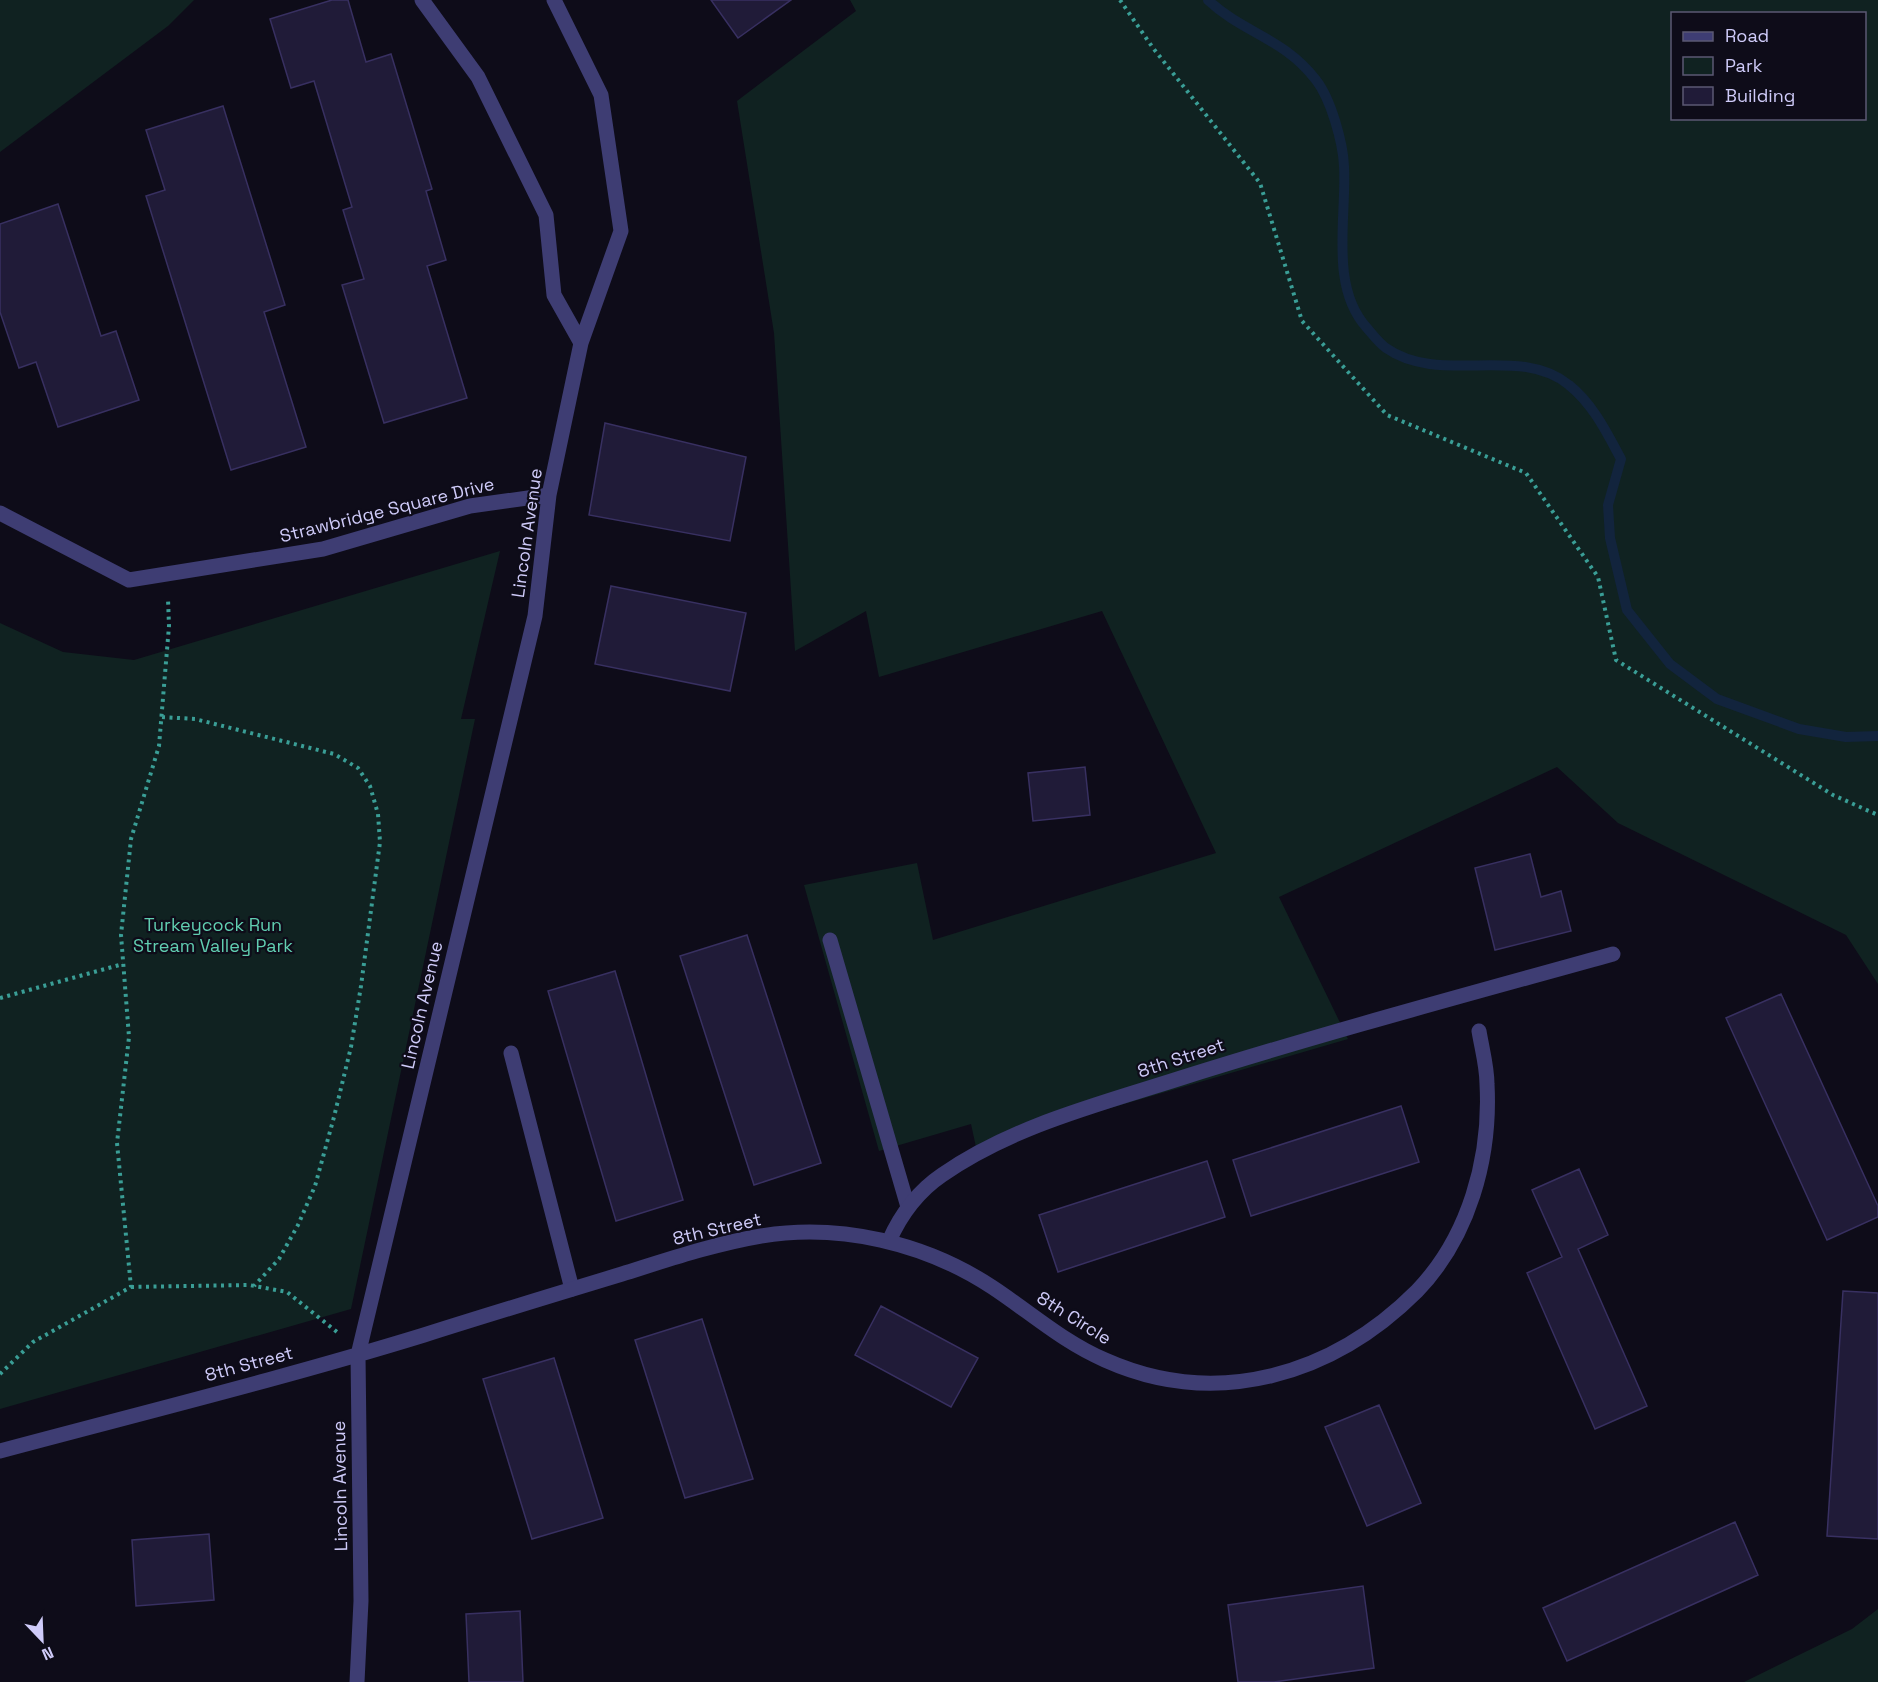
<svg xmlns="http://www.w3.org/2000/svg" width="1878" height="1682" viewBox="0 0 1878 1682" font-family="'Space Grotesk',sans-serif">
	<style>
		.green { fill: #102221; fill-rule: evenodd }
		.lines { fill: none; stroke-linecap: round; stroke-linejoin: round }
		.stream { stroke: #12243d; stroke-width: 10 }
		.building { fill: #201b38; stroke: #383061; stroke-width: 1.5 }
		.path { stroke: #3a9e96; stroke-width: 4; stroke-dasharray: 3 4.5; stroke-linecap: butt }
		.service { stroke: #3e3d73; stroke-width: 15 }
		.minor { stroke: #3e3d73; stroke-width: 15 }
		.labels { text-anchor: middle; stroke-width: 4.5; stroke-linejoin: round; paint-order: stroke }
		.street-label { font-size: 18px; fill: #cfcbf9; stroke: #0e0c19 }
		.park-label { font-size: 18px; fill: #61ceb1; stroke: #0e0c19 }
	</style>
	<rect width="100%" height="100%" fill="#0e0c19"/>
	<path class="green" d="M0,0H194L168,26L0,152Z
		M850,0H1878V984L1846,935L1618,823L1557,767L1279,897L1348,1039L976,1147L971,1124L879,1151L804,885L917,863L933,940L1216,853L1102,611L879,677L866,611L795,651L774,333L737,101L856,11ZM1672,14H1864V118H1672Z
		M500,551L461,719H475L351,1309L0,1409V623L63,652L134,660Z
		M1878,1609V1682H1744L1852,1629Z"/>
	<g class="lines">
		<path class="stream" d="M1208,0C1243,33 1284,38 1316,80C1331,99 1343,143 1344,166C1347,216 1329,287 1367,328C1373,335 1379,343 1386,348C1440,386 1520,344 1569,385C1593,404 1607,433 1621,459L1608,505L1610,538L1627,610L1670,664L1717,699L1799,729L1846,737L1878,736"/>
	</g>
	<path class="building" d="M332,0H348L366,62L391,54L432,189L426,191L446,260L427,266L467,398L384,423L342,285L364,279L343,210L352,207L314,81L291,88L270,19Z
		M711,0H791L738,38Z
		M223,106L285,305L264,312L306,447L231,470L146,196L165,190L146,130Z
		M58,204L101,336L116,331L139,400L58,427L36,362L19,368L0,312V224Z
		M605,423L746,457L730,541L589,515Z
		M611,586L746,613L730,691L595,664Z
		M1085,767L1090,815L1033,821L1028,773Z
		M1530,854L1541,897L1561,891L1571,931L1495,950L1475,868Z
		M747,935L821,1163L754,1185L680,956Z
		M615,971L683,1200L616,1221L548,991Z
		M1781,994L1878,1206V1217L1827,1240L1726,1018Z
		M1401,1106L1419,1162L1251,1216L1233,1160Z
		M1207,1161L1225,1217L1058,1272L1039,1215Z
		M1579,1169L1608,1235L1578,1249L1647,1406L1595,1429L1527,1273L1562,1257L1532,1190Z
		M1843,1291L1878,1293V1539L1827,1536Z
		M881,1306L978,1358L951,1407L855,1355Z
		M702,1319L753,1479L685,1498L635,1340Z
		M554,1358L603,1518L532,1539L483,1379Z
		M1379,1405L1421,1503L1367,1526L1325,1427Z
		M1735,1522L1758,1575L1567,1661L1543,1608Z
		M209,1534L214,1600L136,1606L132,1540Z
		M1363,1586L1374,1668L1274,1682H1238L1228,1605Z
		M520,1611L523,1682H469L466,1614Z"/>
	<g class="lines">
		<path class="path" d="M1120,0L1153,48L1260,183L1302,321L1387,415L1526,473L1598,577L1616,660L1833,795L1878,815
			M162,717L195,719L334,754L358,768L370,786L378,814L380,842L361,986L351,1047L334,1117L315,1186L298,1225L279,1259L254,1286
			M0,998L123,964
			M131,1287L249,1285L287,1292L337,1332
			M0,1374L33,1342L131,1287L117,1143L129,1037L121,935L131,839L159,746L169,626L168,599"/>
		<path class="service" d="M830,940L908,1207
			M511,1053L572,1289"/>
		<path class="minor" d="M422,0L478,77L546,215L554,295L581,343
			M0,513L129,580L323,549L470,506L549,495
			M889,1241C901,1214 917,1192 942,1175C1012,1126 1100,1104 1181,1078C1324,1033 1469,994 1613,954
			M0,1451C142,1413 284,1378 424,1335C490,1314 556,1294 622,1274C667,1260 714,1244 761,1236C840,1223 925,1243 992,1287C1030,1312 1063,1342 1105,1360C1217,1410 1333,1375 1417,1291C1469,1237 1491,1158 1487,1084C1487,1067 1482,1049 1479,1031
			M357,1682L361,1601L358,1355L535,616L549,495L581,343L621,231L601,95L554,0"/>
	</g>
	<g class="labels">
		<g class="street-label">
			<text transform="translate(387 510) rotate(-14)" y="6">Strawbridge Square Drive</text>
			<text transform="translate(527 533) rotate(-82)" y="6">Lincoln Avenue</text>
			<text transform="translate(422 1005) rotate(-77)" y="6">Lincoln Avenue</text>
			<text transform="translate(1181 1058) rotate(-18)" y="6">8th Street</text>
			<text transform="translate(717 1229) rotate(-13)" y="6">8th Street</text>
			<text transform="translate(1074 1318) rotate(32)" y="6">8th Circle</text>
			<text transform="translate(249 1364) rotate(-15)" y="6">8th Street</text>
			<text transform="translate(340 1486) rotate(-91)" y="6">Lincoln Avenue</text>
		</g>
		<g class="park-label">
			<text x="213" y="931">Turkeycock Run<tspan x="213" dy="21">Stream Valley Park</tspan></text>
		</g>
	</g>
	<rect x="1671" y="12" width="195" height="108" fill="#0e0c19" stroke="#5b5873" stroke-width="1.5"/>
	<rect x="1683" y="32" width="30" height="9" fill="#3e3d73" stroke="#5b5873" stroke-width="1.5"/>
	<text x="1725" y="42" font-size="18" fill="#cfcbf9">Road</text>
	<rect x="1683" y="57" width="30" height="18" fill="#102221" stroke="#5b5873" stroke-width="1.5"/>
	<text x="1725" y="72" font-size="18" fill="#cfcbf9">Park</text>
	<rect x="1683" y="87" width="30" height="18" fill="#201b38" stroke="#5b5873" stroke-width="1.5"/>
	<text x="1725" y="102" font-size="18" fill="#cfcbf9">Building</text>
	<g transform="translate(42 1640) rotate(157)" stroke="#0e0c19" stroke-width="4.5" paint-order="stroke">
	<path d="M0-4.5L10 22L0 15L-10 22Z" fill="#cfcbf9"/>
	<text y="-9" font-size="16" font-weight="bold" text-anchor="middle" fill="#cfcbf9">N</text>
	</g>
</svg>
